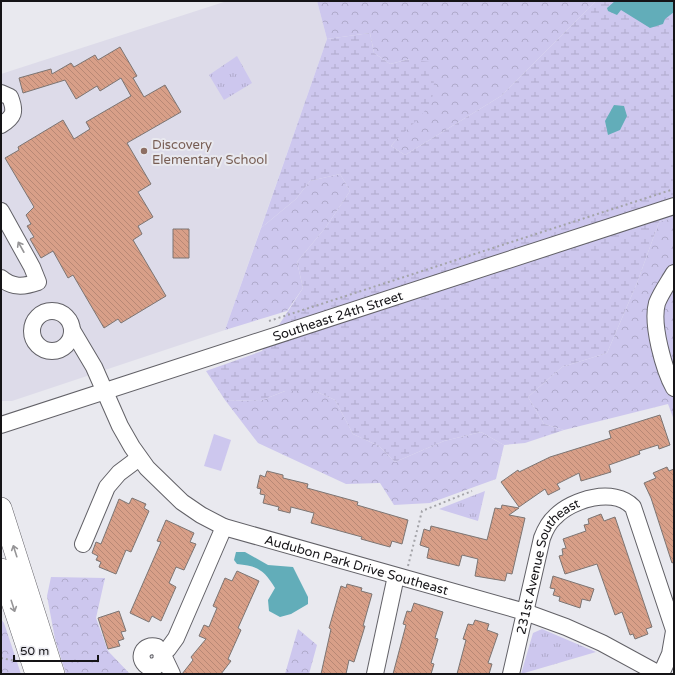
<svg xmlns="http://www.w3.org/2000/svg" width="675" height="675" viewBox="0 0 675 675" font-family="'Varela Round',sans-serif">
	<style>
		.built { fill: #dddbe9 }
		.grass { fill: url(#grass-tufts) }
		.forest { fill: url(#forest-crowns) }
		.wetland { fill: url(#wetland-marsh) }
		.pitch { fill: #cdc7ee }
		.water { fill: #62adb9 }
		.building { fill: url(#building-back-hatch); stroke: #7c7573 }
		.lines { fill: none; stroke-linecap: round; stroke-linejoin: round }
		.minor-casing { stroke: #626167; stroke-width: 18 }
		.major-casing { stroke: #626167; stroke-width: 22 }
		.path { stroke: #a4a4a9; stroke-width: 2; stroke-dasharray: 2 3; stroke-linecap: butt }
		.minor { stroke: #fff; stroke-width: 16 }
		.major { stroke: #fff; stroke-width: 21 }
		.oneway { stroke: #969597 }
		.education-dot { fill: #8d6e63; stroke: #e9e9ef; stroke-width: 1.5 }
		.labels { text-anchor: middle; stroke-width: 4; stroke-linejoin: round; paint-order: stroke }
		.education-label { font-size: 13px; fill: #785e54; stroke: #e9e9ef; text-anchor: start }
		.street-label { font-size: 13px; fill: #151417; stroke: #e9e9ef }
	</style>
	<defs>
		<pattern id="grass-tufts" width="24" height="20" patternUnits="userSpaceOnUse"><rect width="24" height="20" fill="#cdc7ee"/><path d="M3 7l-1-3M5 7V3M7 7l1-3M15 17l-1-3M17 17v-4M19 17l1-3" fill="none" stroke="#afaacb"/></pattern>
		<pattern id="forest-crowns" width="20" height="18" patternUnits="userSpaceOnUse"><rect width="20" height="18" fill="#cdc7ee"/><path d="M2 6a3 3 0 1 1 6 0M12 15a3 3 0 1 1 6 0" fill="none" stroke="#afaacb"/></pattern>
		<pattern id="wetland-marsh" width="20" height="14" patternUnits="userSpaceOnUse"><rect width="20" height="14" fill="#cdc7ee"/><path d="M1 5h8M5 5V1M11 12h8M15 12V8" fill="none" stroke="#afaacb"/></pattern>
		<pattern id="building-back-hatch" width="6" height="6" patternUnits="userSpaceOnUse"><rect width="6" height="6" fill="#d89f88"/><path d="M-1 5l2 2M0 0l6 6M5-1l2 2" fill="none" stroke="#b88875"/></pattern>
	</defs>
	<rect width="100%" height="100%" fill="#e9e9ef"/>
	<path class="built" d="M227,1H317L327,39L225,330L12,401H1V74Z"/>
	<path class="grass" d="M237,56L252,83L224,100L209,75Z
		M485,491L478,521L439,509Z
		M542,629L596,652L521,674L533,633Z"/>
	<path class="forest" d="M317,1H596L501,96L405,155L391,146L402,133L410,59L390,64L374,53L370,33L327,39Z
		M340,174L350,191L326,227L297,262L303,288L287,311L225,330L261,228L296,199L310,181Z
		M674,217V420L668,404L564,430L544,424L528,397L562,367L607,353L637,283L659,222Z
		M285,391H315L335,400L353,434L379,446L395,462L444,441L481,432L504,445L496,479L430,503L394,505L380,483L346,484L258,443L225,400L260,401Z
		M51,577L105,578L96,618L108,651L130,674H66L55,639L47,596Z
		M1,619L4,623L21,674H1Z
		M298,629L317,645L309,674H285Z"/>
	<path class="wetland" d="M596,1H674V217L659,222L637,283L607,353L562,367L528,397L544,424L564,430L525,443L504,445L481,432L444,441L395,462L379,446L353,434L335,400L315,391H285L260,401L225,400L206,371L262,351L303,288L297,262L326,227L350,191L340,174L310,181L296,199L261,228L327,39L370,33L374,53L390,64L410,59L430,62C432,70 434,79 434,87C434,111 405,129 391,146L405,155L501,96Z"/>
	<path class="pitch" d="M214,434L231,440L221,471L204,466Z"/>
	<path class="water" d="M615,1H674V12L665,19L663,24L650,28L621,10L617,15L608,11L607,8Z
		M614,105L624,106L627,116L620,130L608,135L605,121Z
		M236,552H245L268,565L293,567L308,597V604L291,614L280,617L269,611L268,600L275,588C264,570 258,566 237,564L234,560Z"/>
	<path class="building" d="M120,47L137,76L133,78L144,97L165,85L181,112L127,143L151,184L138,192L153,217L138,226L142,234L133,240L166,296L121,323L118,319L104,328L73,275L68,278L53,251L41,258L30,239L34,237L27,226L31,224L26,215L34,207L5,158L19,150L18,147L63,120L74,139L90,129L86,122L131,96L121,78L100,91L97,86L76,99L65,80L23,93L19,78L51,69L52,74L71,63L74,67L95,55L98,60Z
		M173,229H189V258H173Z
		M660,415L670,445L659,449L658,445L639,451L640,454L609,465L611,472L581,481L579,473L557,484L560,489L548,495L545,489L519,507L501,482L518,470L519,472L550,457L611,438L609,431Z
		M667,467L669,471L674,469V562L672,563L651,498L644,483L656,478L653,473Z
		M267,471L283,475V478L308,484L307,488L358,502L357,505L408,520L402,544L392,541L390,547L379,544L361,539L362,537L311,523L314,513L291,507L290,513L278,510L279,507L263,503L265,495L260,494L261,489L257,488L260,475L265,477Z
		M132,498L146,504L144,508L149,511L131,552L126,550L116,574L99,567L101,562L96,560L98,556L92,553L96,542L101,544L119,499L129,504Z
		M502,505L519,508L509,515L525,518L512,574L507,573L505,581L475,576L478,559L462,555L459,566L427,558L429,548L420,545L424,529L430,531L431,526L487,540L495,508L501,509Z
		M601,514L604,521L615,517L652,627L646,629L648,634L635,639L633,634L630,635L622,612L615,615L597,564L565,574L559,556L563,555L562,549L566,548L563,539L586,531L584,525L589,524L588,519Z
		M166,520L194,533L190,542L196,544L184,570L176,567L169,583L176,587L161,621L152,616L149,622L130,613L161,542L157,541Z
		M237,571L259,581L238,628L241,630L228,659L231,661L221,674H182L193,660L191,657L206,639L199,636L204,625L209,627L217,608L213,606L225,578L232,581Z
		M553,576L594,589L590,601L582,599L580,608L559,601L560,597L553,595L555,589L550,588Z
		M347,584L362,588L361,591L372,594L363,626H365L354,662L349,660L346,674H321L331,629L329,628L341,586L346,588Z
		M414,603L443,612L435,638L438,639L431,663L434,664L431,674H393L406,625L403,624L407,611L411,612Z
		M119,611L126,631L121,632L124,639L118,641L120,646L108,649L98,618Z
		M475,620L489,624L487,630L498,634L488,663L492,664L489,674H457L466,640L463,639L468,624L473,625Z"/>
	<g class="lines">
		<g class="minor-casing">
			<g id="minor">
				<path d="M1,93L10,97C16,112 14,117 1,125"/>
				<path d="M1,211L32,267L38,282C24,287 12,288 1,278"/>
				<path d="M674,273C668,283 661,293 657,303C651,324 664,370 674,388"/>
				<circle cx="52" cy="331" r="20"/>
				<path id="s1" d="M72,330L94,367L120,426L132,447L147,468L182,502L201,515L224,527L525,612L566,627L602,643L659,674"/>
				<path id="s2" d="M1,425L674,206"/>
				<path d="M83,544L107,487L119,473L139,458"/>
				<path d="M162,653L168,649L176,638L224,527"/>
				<path d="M162,653L161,662L155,667L147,666C136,658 143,643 157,647L162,653L172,674"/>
				<path d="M375,674L396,576"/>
				<path id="s3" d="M511,674L542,538C545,530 548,523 555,517C572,499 614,487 633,507L674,630"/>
				<path d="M661,674L670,654L674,631"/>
			</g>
		</g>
		<g class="major-casing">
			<path id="major" d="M1,508L54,674
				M1,569L36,674"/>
		</g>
		<path class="path" d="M269,321L674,189
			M408,566L422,511L472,491
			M1,646V649
			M1,658L16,661"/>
		<use href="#minor" class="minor"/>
		<use href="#major" class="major"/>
	</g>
	<defs><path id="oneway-shaft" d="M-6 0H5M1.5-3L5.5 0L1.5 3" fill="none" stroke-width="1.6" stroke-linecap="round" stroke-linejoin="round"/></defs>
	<g class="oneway">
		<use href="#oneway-shaft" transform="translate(21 247) rotate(-119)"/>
		<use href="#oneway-shaft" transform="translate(15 551) rotate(-108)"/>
		<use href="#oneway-shaft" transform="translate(13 606) rotate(72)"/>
	</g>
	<circle class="education-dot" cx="144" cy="151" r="4"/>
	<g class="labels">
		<g class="education-label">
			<text x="152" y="149">Discovery<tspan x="152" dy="15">Elementary School</tspan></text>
		</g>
		<g class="street-label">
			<text dy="5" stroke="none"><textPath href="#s2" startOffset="354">Southeast 24th Street</textPath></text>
			<text dy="5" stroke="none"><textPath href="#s1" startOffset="393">Audubon Park Drive Southeast</textPath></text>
			<text dy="5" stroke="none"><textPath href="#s3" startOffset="117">231st Avenue Southeast</textPath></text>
		</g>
	</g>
	<rect width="675" height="675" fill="none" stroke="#151417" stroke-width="4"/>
	<path d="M14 655v6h84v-6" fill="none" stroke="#151417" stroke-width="2"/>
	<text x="20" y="655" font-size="12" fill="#151417" stroke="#e9e9ef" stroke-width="3" paint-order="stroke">50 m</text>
</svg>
